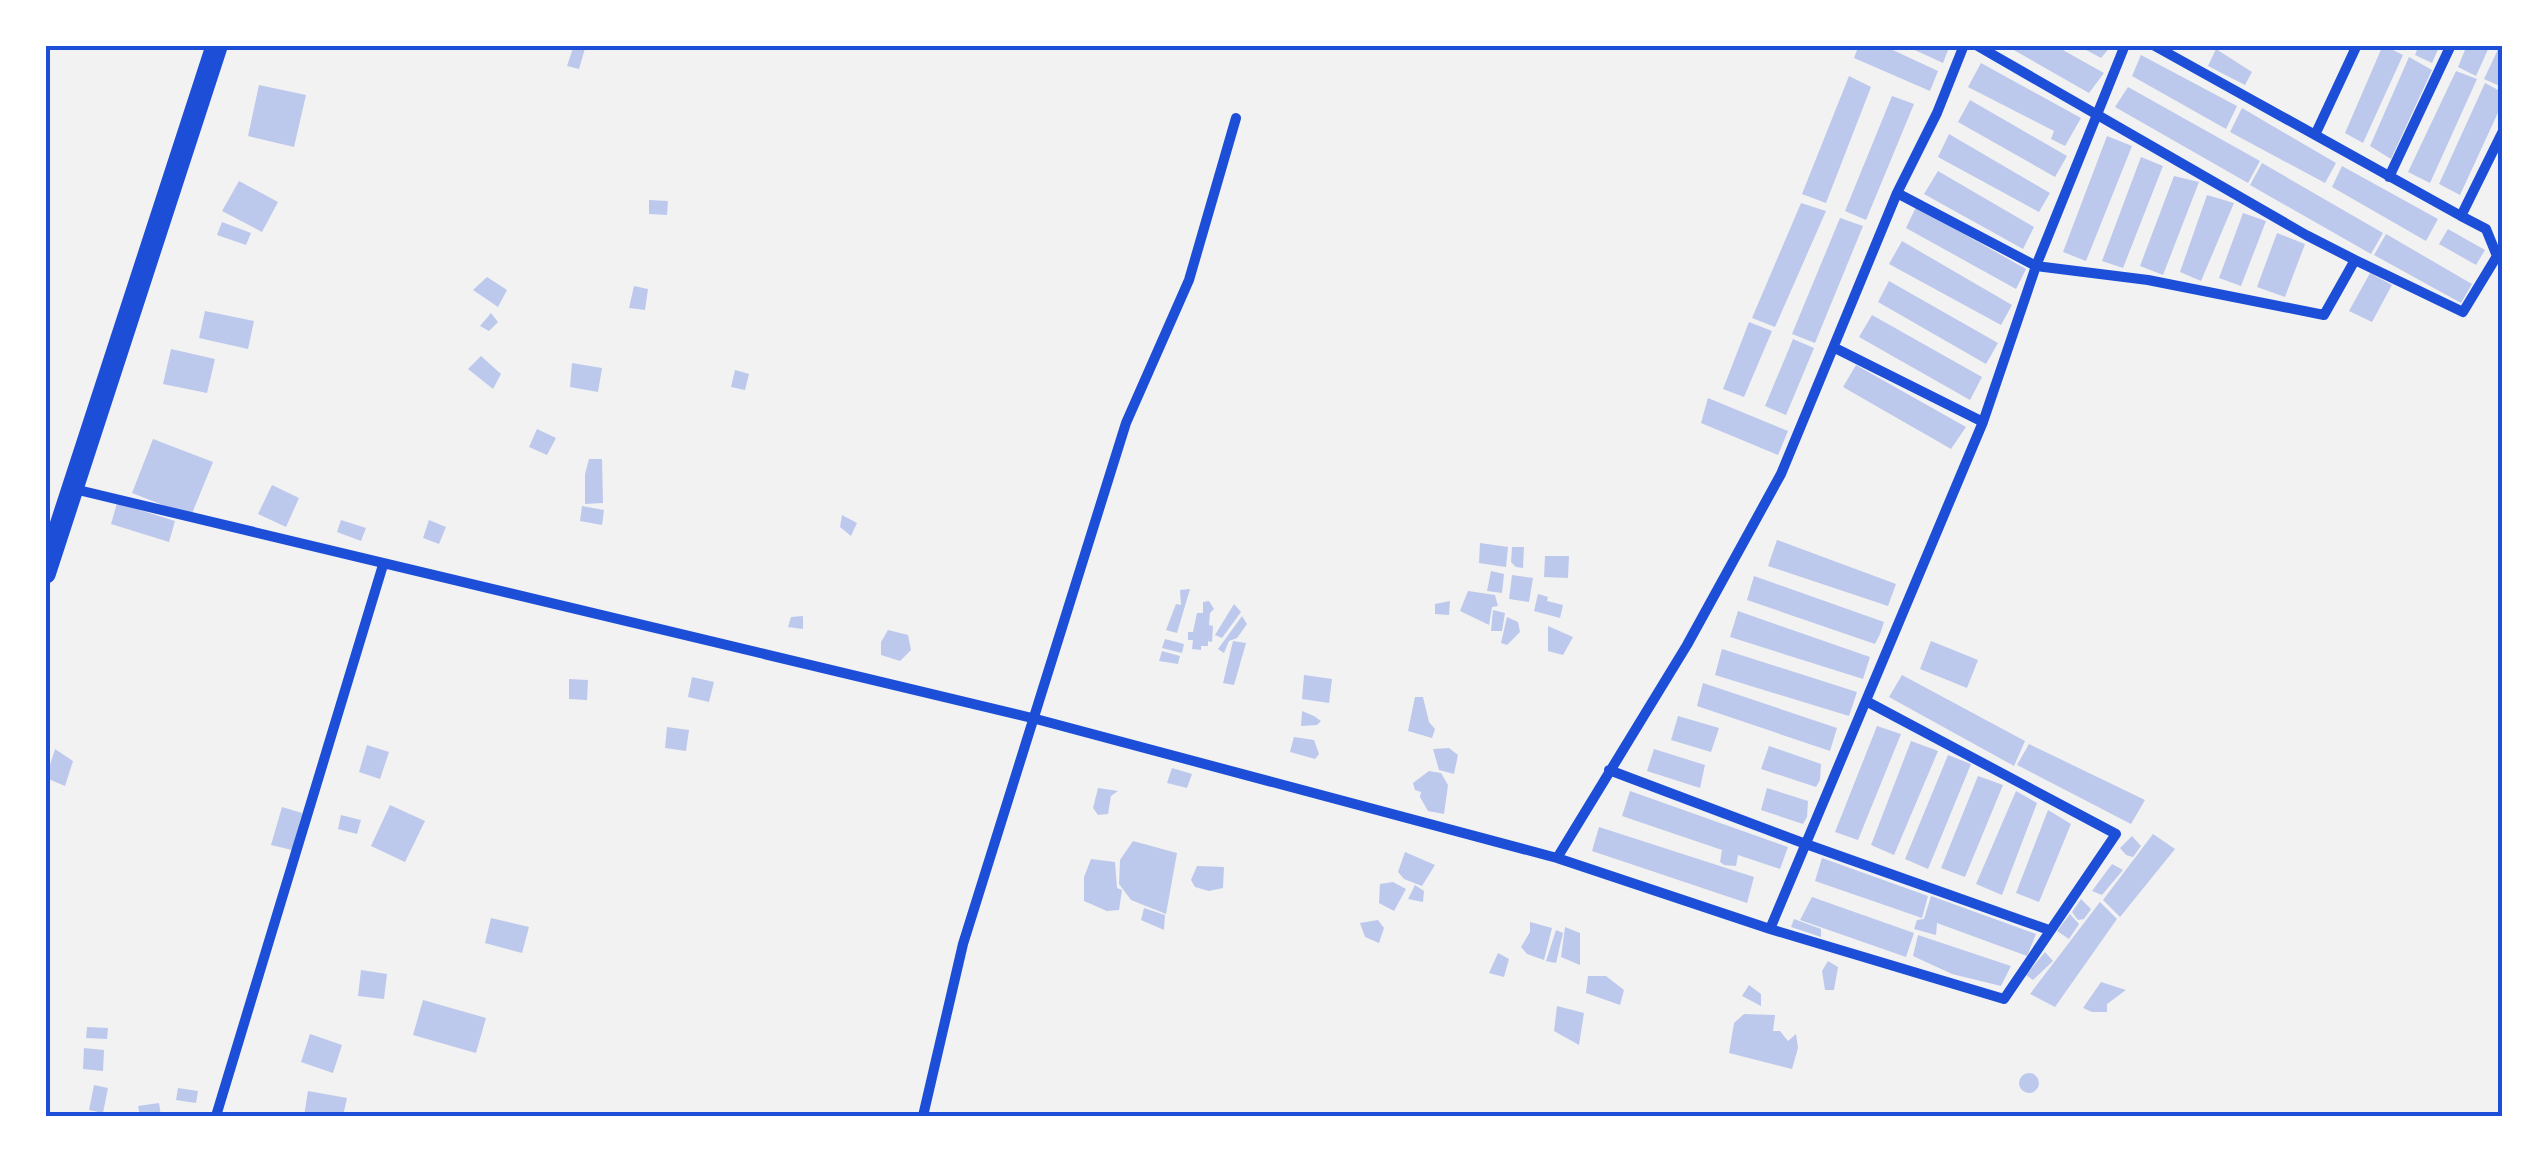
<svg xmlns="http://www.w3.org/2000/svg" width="2547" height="1161" viewBox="0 0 2547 1161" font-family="'Archivo Narrow',sans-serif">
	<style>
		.building { fill: #bdc9ec }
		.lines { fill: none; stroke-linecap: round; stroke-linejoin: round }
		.minor { stroke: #1d4ed8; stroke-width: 10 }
		.trunk { stroke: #1d4ed8; stroke-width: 22 }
		.neatline { fill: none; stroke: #1d4ed8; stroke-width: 4 }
	</style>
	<rect width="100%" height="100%" fill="#f2f2f2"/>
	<path class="building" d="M574,45H586L579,69L567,66Z
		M1859,45H1882L1938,71L1930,91L1854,58Z
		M1904,45H1950L1943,63Z
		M2005,45H2054L2104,73L2089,93Z
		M2077,45H2112L2101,58Z
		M2383,45L2403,55L2363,143L2345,133Z
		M2419,45H2440L2432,63L2415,55Z
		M2467,45H2490L2476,76L2458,67Z
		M2500,45H2502V87L2484,79Z
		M2216,49L2252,72L2245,85L2208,66Z
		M2141,55L2237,106L2226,129L2132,76Z
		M2409,57L2432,70L2391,159L2370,146Z
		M1981,63L2081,118L2065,146L2051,139L2054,131L1968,87Z
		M2456,71L2477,79L2430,183L2408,172Z
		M1849,76L1871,87L1826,203L1802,194Z
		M2485,83L2502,92V104L2460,195L2439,184Z
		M259,85L306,95L294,147L248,136Z
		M2128,87L2260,161L2248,183L2115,107Z
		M1892,96L1914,104L1866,220L1845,211Z
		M1970,100L2067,156L2055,177L1958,122Z
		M2242,108L2336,163L2325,183L2230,132Z
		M1949,134L2050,193L2039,212L1938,157Z
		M2107,136L2132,146L2086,261L2063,252Z
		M2141,157L2163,166L2123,268L2102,261Z
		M2262,163L2383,233L2371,254L2250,185Z
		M2342,166L2438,219L2426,241L2332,187Z
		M1938,171L2034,227L2023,249L1924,194Z
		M2174,176L2199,182L2163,275L2140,266Z
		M239,181L278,202L262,232L222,211Z
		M2207,195L2234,203L2201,281L2180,272Z
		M649,200L668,201L667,215L649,214Z
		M1801,203L1826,211L1775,327L1752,318Z
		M1916,207L2026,269L2016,289L1906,228Z
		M2243,213L2266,221L2241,286L2219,278Z
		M1840,218L1863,226L1815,343L1792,334Z
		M222,222L251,233L246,245L217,235Z
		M2448,229L2485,250L2476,265L2439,244Z
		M2277,233L2305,244L2285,297L2257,287Z
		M2386,234L2472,284L2461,303L2374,255Z
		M1902,241L2012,305L2001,325L1889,264Z
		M2370,273L2392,285L2372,322L2349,311Z
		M487,277L507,290L498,307L473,290Z
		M1889,281L1998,343L1986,364L1878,302Z
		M634,286L648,289L645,310L629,308Z
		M205,311L254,321L248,349L199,338Z
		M491,313L498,322L489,331L480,326Z
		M1872,315L1982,377L1970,400L1859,337Z
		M1749,322L1772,331L1744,397L1723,389Z
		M1793,339L1814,348L1786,415L1765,406Z
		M171,349L215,359L207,393L163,384Z
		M481,356L501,374L493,389L468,369Z
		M572,363L602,368L598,392L570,387Z
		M1856,365L1966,427L1951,449L1843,387Z
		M735,370L749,374L745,390L731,387Z
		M1708,398L1788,431L1778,455L1701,423Z
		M537,429L556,438L547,455L529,447Z
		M153,439L213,462L191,516L132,493Z
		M589,459H602L603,503L585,504V474Z
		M272,485L299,498L286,527L258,514Z
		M117,503L175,521L169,542L111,524Z
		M582,506L604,510L602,525L580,521Z
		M842,515L857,523L851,536L840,527Z
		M341,520L366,528L361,541L337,532Z
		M429,520L446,527L439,544L423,538Z
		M1777,540L1896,584L1888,606L1768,566Z
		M1480,543L1508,547L1506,567L1479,563Z
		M1512,547H1524L1523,568L1516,567L1511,562Z
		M1545,556H1569L1568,578L1544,577Z
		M1491,571L1504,574L1502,593L1487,591Z
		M1512,575L1533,578L1529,602L1509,599Z
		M1754,576L1884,622L1880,634L1875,644L1747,600Z
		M1190,589L1177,633L1166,630L1176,604L1181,605L1180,590Z
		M1468,591L1495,595L1498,606L1492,607L1489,625L1460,611Z
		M1538,594L1548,597L1547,601L1563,605L1560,618L1534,611Z
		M1209,601L1214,609L1210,613L1209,625L1213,626L1212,642L1208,641V646H1201V650L1192,649L1193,640H1188V632H1193L1197,613H1203V602Z
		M1450,601L1449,615L1435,614V604Z
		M1234,604L1241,612L1222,638L1215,635Z
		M1493,610L1505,613L1502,631H1491Z
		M1738,611L1870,657L1863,679L1730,637Z
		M803,616V629L788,627L791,617Z
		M1242,616L1247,624L1237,638L1229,641L1224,653L1218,649Z
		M1507,617L1518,622L1520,632L1507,645L1501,643Z
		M1548,626L1573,637L1563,655L1548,651Z
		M888,630L908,635L911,650L900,661L881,655V642Z
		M1165,639L1184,644L1182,653L1162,648Z
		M1233,641L1246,643L1234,685L1223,683Z
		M1931,641L1978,660L1967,688L1920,669Z
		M1722,649L1857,692L1849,716L1715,675Z
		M1162,651L1180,656L1178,664L1159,661Z
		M1304,675L1332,679L1329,703L1302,699Z
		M1902,675L2025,741L2014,766L1889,697Z
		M692,677L714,682L709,702L688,697Z
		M569,679L588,680L587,700L569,699Z
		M1703,683L1837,728L1830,751L1697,706Z
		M1415,697H1423L1429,722L1435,729L1432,738L1408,731Z
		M1302,711L1314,716L1321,721L1317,725L1301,726Z
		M1678,716L1719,728L1711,752L1671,740Z
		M1877,726L1901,734L1858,840L1835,832Z
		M667,727L689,730L686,751L665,748Z
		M1294,737L1314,740L1319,754L1315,759L1290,752Z
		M1911,741L1938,751L1894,855L1871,845Z
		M2029,744L2145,800L2131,824L2017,765Z
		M367,745L389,752L380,779L359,772Z
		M1769,746L1821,764L1820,780L1816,787L1761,769Z
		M1449,748L1458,755L1454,774L1439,770L1433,749Z
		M55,749L73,761L65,786L46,778Z
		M1654,749L1705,765L1700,788L1647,771Z
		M1948,755L1971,764L1928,869L1905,859Z
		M1172,768L1192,774L1187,788L1167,783Z
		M1429,771L1441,773L1448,785L1444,814L1428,811L1420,797L1421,792L1415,790L1413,783Z
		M1978,776L2003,785L1965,877L1941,868Z
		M1098,788L1118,791L1111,796L1108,814L1098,815L1093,808Z
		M1767,788L1808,801L1807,817L1803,824L1761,810Z
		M1630,791L1788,847L1780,869L1738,855L1736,866L1724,865L1720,862L1722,850L1622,816Z
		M2016,791L2037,803L2002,895L1976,884Z
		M390,805L425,821L405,862L371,846Z
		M282,807L302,813L292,850L271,845Z
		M2048,810L2071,824L2039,902L2016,893Z
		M341,815L361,820L357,834L338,829Z
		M1599,827L1754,877L1747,903L1592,851Z
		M2153,834L2175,849L2120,917L2103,900Z
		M2132,836L2141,846L2133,857L2126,855L2120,848Z
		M1133,841L1177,853L1166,914L1131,900L1119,884L1120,860Z
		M1405,852L1435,865L1422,886L1404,879L1398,872Z
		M1822,858L1928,896L1922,918L1815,881Z
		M1091,859L1115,862L1117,888L1122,890L1119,910L1107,911L1084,901V877Z
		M2112,864L2123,870L2102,895L2092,891Z
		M1197,866L1224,867L1223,888L1209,891L1195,887L1191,880Z
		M1393,882L1406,889L1394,911L1379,903L1380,884Z
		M1415,885L1424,891L1423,902L1408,899Z
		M1931,896L2036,934L2027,956L1937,923L1936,935L1914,929L1917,920L1924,919Z
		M1812,897L1914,933L1906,957L1800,920Z
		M2081,899L2091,909L2084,919L2078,920L2072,912Z
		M2100,902L2117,919L2055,1007L2030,994Z
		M1144,908L1165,915L1164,930L1141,920Z
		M2070,914L2079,924L2069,939L2057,931Z
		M491,918L529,927L522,953L485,943Z
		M1794,919L1821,929V937L1791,927Z
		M1378,920L1384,928L1379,943L1365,937L1360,923Z
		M1530,922L1552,928L1544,960L1527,954L1521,947L1530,932Z
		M1565,927L1580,933V965L1561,957Z
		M1556,930L1563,933L1556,963L1546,961Z
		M1918,935L2011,966L2001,986L1952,974L1913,956Z
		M2045,952L2053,961L2033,980L2026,975Z
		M1498,953L1509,959L1504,977L1489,973Z
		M1828,961L1838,967L1834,990H1825L1822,971Z
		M361,970L387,974L384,999L358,996Z
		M1588,976H1606L1624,990L1620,1005L1586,993Z
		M2101,982L2126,990L2107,1004V1012H2092L2083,1008Z
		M1749,985L1761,994V1006L1742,996Z
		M423,1000L486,1018L476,1053L413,1035Z
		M1557,1006L1584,1013L1579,1045L1554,1031Z
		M1744,1014L1775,1015L1773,1031H1780L1788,1041L1796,1034L1798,1048L1792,1069L1729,1053L1734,1023Z
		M87,1027L108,1028L107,1039L86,1038Z
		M310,1034L342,1045L333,1073L301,1062Z
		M84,1048L104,1050L103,1071L83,1069Z
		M2019 1083a10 10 0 1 1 20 0a10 10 0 1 1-20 0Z
		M94,1085L108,1088L103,1113L89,1110Z
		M178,1088L198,1091L196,1103L176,1100Z
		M308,1091L347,1098L343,1116H304Z
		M159,1103L161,1116H140L138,1106Z"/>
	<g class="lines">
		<path class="minor" d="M2153,45L2461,216L2502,133
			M2315,135L2357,45
			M2389,177L2451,45
			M1897,193L2036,266L2148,280L2324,315L2355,260L2306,235L1976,45
			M2355,260L2463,312L2497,256L2486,229L2461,216
			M1835,348L1983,422
			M74,489L1036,719L1557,858L1770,929L2004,999L2116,834L1866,701
			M1609,770L1803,843L2049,930
			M1557,858L1687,645L1781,474L1897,193L1937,113L1964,45
			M1770,929L1983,422L2036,266L2125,45
			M216,1116L383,565
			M923,1116L963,944L1126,423L1189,280L1236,118"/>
		<path class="trunk" d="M45,573L217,45"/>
	</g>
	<rect width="2547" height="1161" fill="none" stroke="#ffffff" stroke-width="95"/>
	<rect x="48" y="48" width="2452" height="1066" class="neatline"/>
</svg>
